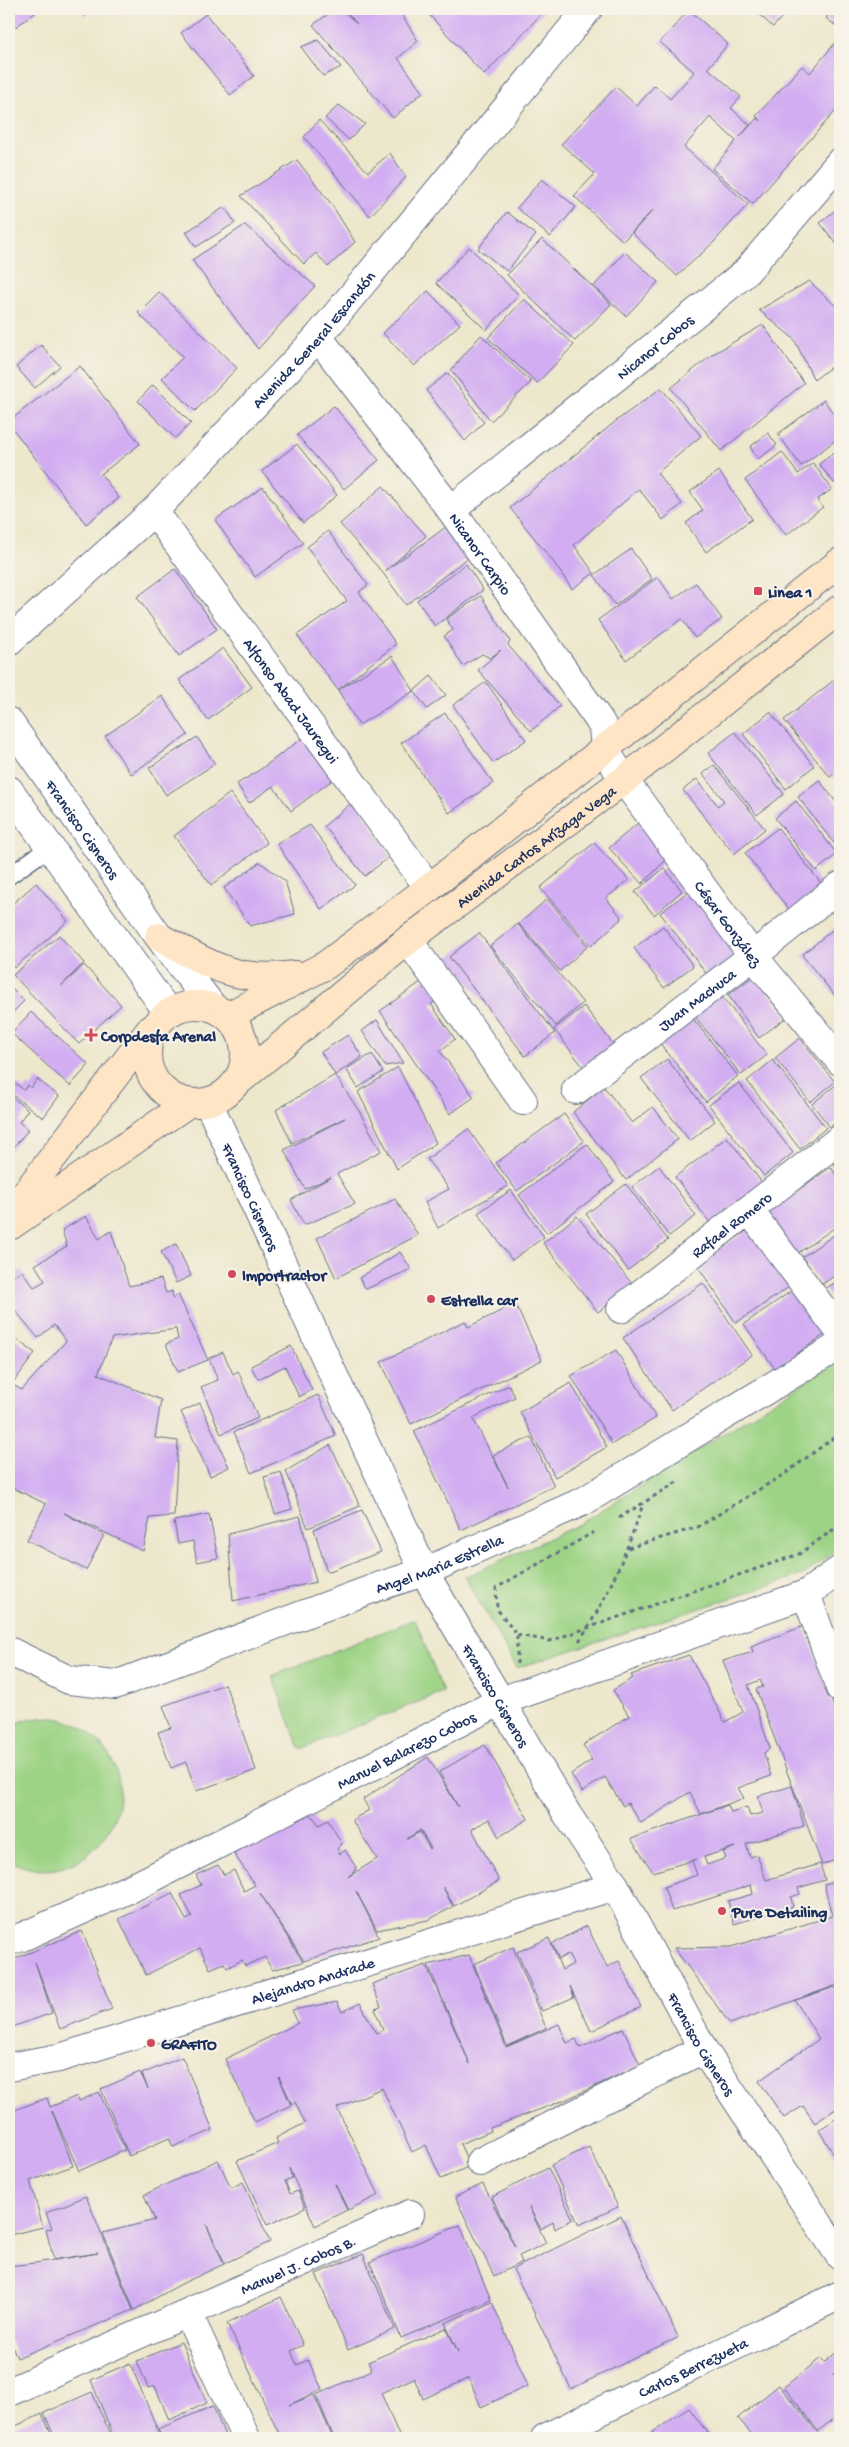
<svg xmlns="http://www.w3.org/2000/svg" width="849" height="2447" viewBox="0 0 849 2447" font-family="'Gochi Hand',sans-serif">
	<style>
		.green { fill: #9cd384; stroke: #5c8171 }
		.building { fill: #d2adf2; fill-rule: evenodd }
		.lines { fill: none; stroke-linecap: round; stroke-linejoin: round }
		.lane-casing { stroke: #646f84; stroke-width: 19 }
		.street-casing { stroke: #646f84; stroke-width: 30 }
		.secondary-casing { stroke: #646f84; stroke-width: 30 }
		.path { stroke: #646f84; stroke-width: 3; stroke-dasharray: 4 4; stroke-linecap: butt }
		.lane { stroke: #fff; stroke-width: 16 }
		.street { stroke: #fff; stroke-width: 28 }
		.secondary { stroke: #fee5c5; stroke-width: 28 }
		.poi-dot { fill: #d1495b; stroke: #f7f3e8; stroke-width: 2 }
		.labels { text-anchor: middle; stroke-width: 4; stroke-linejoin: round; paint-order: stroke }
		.street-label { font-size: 16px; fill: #1b2f5e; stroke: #f7f3e8 }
		.poi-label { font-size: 16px; font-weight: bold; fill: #1b2f5e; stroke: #f7f3e8; text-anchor: start }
	</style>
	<rect width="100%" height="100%" fill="#f7f3e8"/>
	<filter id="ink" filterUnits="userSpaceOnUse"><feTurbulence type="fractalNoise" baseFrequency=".02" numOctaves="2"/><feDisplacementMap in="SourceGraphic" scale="10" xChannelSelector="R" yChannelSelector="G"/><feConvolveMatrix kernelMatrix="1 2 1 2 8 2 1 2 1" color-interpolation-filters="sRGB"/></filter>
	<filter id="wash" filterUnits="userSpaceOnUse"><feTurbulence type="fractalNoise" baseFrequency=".0096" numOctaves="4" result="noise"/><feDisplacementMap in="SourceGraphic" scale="20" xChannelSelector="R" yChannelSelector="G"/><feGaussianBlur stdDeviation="1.12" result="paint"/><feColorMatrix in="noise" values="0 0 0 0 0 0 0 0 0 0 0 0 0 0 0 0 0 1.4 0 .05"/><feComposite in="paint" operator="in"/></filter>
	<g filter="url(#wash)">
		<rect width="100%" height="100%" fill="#ede7cc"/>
		<path class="green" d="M840,1360V1548L805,1574L517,1668L465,1577L580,1524Z
			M415,1619L443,1692L300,1749L272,1676Z
			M53,1717C60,1719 68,1721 75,1724C86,1728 96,1738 104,1748C152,1810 78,1900 9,1860V1726L28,1719Z"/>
		<g id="blocks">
			<path class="building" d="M9,9H40L9,32Z
				M80,9H94L84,16Z
				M335,9H341L357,24L345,10L398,9L418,41L398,58L423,92L393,118L313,25Z
				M424,9H546L484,75Z
				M753,9H789L773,27Z
				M833,9H840V29L826,18Z
				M689,10L728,44L708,68L741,97L731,108L750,125L740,137L757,118L761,121L756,116L802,66L810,73L840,37V106L753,204L712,169L736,141L710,117L684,147L748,204L714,242L677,276L632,233L653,210L623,241L574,196L595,174L561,144L616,87L637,106L655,85L670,99L694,72L660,42Z
				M206,14L254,76L230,95L181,33Z
				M318,40L341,67L323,76L301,47Z
				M339,105L365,124L349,140L325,118Z
				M319,120L368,172L390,153L406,177L370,216L304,137Z
				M297,160L332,205L355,242L328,267L316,253L304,264L241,196Z
				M542,179L576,207L550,237L517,208Z
				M840,206V248L820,223Z
				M225,207L235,223L196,247L186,232Z
				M507,212L536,235L507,271L478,249Z
				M245,225L315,286L258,349L192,260Z
				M542,239L611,304L575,341L507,275Z
				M469,247L519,295L486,330L436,283Z
				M625,252L658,282L626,316L594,286Z
				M809,281L840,310V360L814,380L794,339L759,310Z
				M428,291L460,324L414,366L383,333Z
				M159,292L237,368L195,411L162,378L183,357L138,313Z
				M524,299L574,345L537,383L488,338Z
				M763,325L804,383L721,451L671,388L713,354Z
				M481,335L531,382L491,421L451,370Z
				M41,345L60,366L35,388L16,367Z
				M80,366L140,444L101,474L119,498L86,524L9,424V421Z
				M448,373L484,422L465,441L426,390Z
				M153,385L191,423L175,438L138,401Z
				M661,388L701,436L657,473L682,504L663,520L639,489L574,545L594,573L572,589L552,560L510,508L616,421Z
				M824,400L840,423V437L801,466L778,434Z
				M334,406L379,460L344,489L297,435Z
				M768,433L777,445L758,459L750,447Z
				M297,444L337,495L303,523L262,471Z
				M840,448V480L834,483L819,464Z
				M782,452L798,474L813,463L832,489L817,500L823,507L786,535L745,480Z
				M719,471L752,519L706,552L686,523L703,510L690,492Z
				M383,486L426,536L385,571L446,527L469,557L406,605L383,573L340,524Z
				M263,487L303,543L255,577L215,520Z
				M328,531L368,585L359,592L396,644L338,690L297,635L347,601L307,547Z
				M631,549L652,579L615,605L594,575Z
				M466,564L483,590L435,626L417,600Z
				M175,569L217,629L179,656L137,597Z
				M658,577L673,599L696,583L722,619L695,638L682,619L626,660L598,620Z
				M481,596L510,641L508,645L560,706L531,731L478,670L501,650L490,658L482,654L463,666L444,636L453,630L446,619Z
				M223,648L252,687L208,720L179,680Z
				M392,656L414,691L359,725L338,690Z
				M431,676L446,695L427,709L414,691Z
				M834,680L840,687V769L830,777L784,720Z
				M486,682L526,740L493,763L453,705Z
				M162,696L188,735L131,774L105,736Z
				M770,712L814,766L786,789L743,734Z
				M445,713L493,783L449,813L401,743Z
				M735,732L784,794L757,815L708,753Z
				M308,734L339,775L291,811L273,786L249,803L237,784L261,769Z
				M197,737L215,764L166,795L149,768Z
				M714,765L765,829L734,854L683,790L697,779L718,806L724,801L703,774Z
				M840,773V784L835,777Z
				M819,780L840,807V851L798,797Z
				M230,793L267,843L211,885L174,836Z
				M356,799L390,856L365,876L324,826Z
				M796,801L837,854L816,871L775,818Z
				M639,822L668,858L642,884L609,848Z
				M310,825L355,885L321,909L277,844Z
				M778,828L823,886L791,912L745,853Z
				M594,843L629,880L606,898L622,918L591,946L540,888Z
				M9,845L15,853L9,859Z
				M260,862L285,881L295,914L250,926L224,888Z
				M664,868L682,891L654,915L635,892Z
				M36,883L68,921L14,968L9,962V907Z
				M689,891L737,956L709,977L660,913Z
				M547,899L588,946L560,971L519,924Z
				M840,900V922L829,909Z
				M518,924L583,1003L556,1026L490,946Z
				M663,926L693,966L664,988L634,948Z
				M837,926L840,930V1002L802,955Z
				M479,933L555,1033L525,1056L449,957Z
				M59,935L84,963L61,986L84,965L121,1005L79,1044L13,975Z
				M755,975L787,1017L759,1038L728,995Z
				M425,979L440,998L431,1004L455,1039L440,1051L474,1097L450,1114L380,1011Z
				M9,986L24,1001L9,1016Z
				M720,994L767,1055L741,1075L694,1015Z
				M584,1006L617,1049L587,1072L554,1029Z
				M31,1012L89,1065L70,1086L11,1033Z
				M692,1017L738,1076L706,1102L659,1042Z
				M377,1020L403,1063L385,1066L362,1031Z
				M348,1035L362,1057L335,1075L321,1052Z
				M800,1038L835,1082L810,1102L775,1058Z
				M372,1054L383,1072L358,1088L346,1069Z
				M667,1059L715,1121L690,1141L641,1078Z
				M773,1060L826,1128L800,1149L747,1081Z
				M398,1067L436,1143L397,1169L358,1092Z
				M335,1075L359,1111L381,1151L337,1174L355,1204L304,1225L291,1200L331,1177L305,1189L284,1150L345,1118L292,1143L276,1110Z
				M37,1079L59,1096L43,1118L9,1092L15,1083L24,1090L28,1085L31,1088Z
				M739,1083L793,1153L764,1176L709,1105Z
				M837,1084L840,1089V1119L830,1127L812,1104Z
				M604,1087L632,1123L653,1107L678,1139L626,1180L573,1112Z
				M10,1095L28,1110L19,1122L28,1130L9,1153Z
				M564,1114L584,1141L517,1191L496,1163Z
				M468,1129L508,1186L438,1228L425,1202L449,1189L427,1159Z
				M727,1137L763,1184L711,1224L675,1177Z
				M587,1144L614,1182L547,1233L519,1195Z
				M840,1157V1173L833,1162Z
				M659,1166L696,1216L669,1236L632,1187Z
				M831,1167L840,1181V1224L795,1255L766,1212Z
				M626,1184L668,1240L628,1270L586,1214Z
				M511,1190L544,1237L512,1260L478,1213Z
				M395,1199L418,1235L336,1278L317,1238Z
				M86,1216L99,1239L111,1231L129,1286L161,1279L166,1293L172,1291L173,1299L178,1294L208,1360L178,1372L166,1344L178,1339L176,1329L112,1338L98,1374L161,1400L155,1438L178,1441L174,1516L150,1518L143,1551L64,1513L104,1535L86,1570L27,1540L46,1504L9,1486V1383L22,1390L66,1341L54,1325L38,1338L9,1303V1281L21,1270L34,1287L45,1281L35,1265L67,1246L62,1230Z
				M577,1216L633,1285L598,1312L543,1243Z
				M755,1225L795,1283L736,1323L697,1265Z
				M840,1231V1272L821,1285L802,1257Z
				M176,1244L191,1276L176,1283L161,1252Z
				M400,1252L411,1269L366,1289L359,1278Z
				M840,1279V1311L825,1289Z
				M703,1283L752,1355L672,1410L623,1338Z
				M797,1287L828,1332L775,1369L744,1324Z
				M515,1304L542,1360L411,1424L381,1362L465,1321L468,1327Z
				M9,1334L35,1353L13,1383L9,1380Z
				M291,1346L312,1390L299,1397L285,1366L258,1379L251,1366Z
				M616,1350L656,1418L612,1444L571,1376Z
				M223,1352L233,1374L238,1371L258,1418L221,1434L201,1387L218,1380L209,1358Z
				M571,1383L607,1447L555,1477L520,1412Z
				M509,1385L515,1397L473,1418L508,1487L493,1455L531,1437L554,1486L461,1530L414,1431Z
				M318,1395L336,1436L251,1473L234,1432Z
				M200,1403L229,1467L210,1476L181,1412Z
				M330,1445L360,1506L308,1528L286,1471Z
				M281,1472L292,1509L275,1514L264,1477Z
				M362,1510L381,1552L327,1572L314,1529Z
				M209,1514L218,1558L197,1562L193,1541L178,1544L174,1521Z
				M300,1516L316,1582L233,1601L228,1534Z
				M804,1626L840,1723V1858L822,1865L756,1689L763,1687L760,1680L748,1685L770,1748L764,1753L771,1776L738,1788L744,1798L701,1814L690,1792L641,1823L628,1803L623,1806L605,1777L582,1792L571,1774L592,1760L583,1745L629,1716L613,1690L633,1678L631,1675L689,1655L725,1722L743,1712L723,1661L753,1652L751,1646Z
				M225,1684L256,1770L196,1791L186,1762L171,1768L158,1732L171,1728L163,1706Z
				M485,1745L528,1819L499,1837L489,1819L472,1829L499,1881L454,1906L443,1887L453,1907L428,1920L377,1930L356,1891L379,1937L304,1961L260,1893L303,1962L272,1970L265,1957L245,1966L242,1960L227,1968L224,1963L210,1969L200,1948L146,1975L119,1919L172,1893L186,1920L192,1917L181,1895L201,1885L196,1875L218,1865L224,1875L234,1870L244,1891L255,1885L232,1851L311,1814L319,1825L328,1820L342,1844L337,1849L340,1854L345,1850L357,1869L348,1877L377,1859L352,1820L369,1810L363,1799L428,1757L458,1807L439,1772ZM420,1830L431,1848L430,1849L420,1832L407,1839Z
				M792,1786L804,1826L746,1844L750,1857L757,1855L766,1880L820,1864L825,1880L798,1888L800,1894L791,1897L793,1907L734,1924L728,1901L753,1894L751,1885L672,1911L664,1887L697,1875L692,1861L697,1859L653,1872L631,1839L728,1805L731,1812L747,1807L750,1816L763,1813L758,1796ZM735,1847L723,1852L726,1858L707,1865L704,1857Z
				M840,1880V1984L730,2024L674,1948L731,1947L832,1916L824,1884Z
				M587,1926L607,1967L619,1961L641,2007L591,2031L570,1986L574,1997L542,2011L517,1952L549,1938L562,1970L573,1964L568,1954L559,1959L552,1944Z
				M82,1931L112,2009L60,2029L35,1962L52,2013L9,2028V1961Z
				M513,1947L546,2028L507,2046L474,1964Z
				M469,1955L506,2047L559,2024L567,2043L576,2039L580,2048L623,2028L640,2065L565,2100L490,2128L491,2131L460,2144L470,2166L441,2179L426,2145L412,2152L382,2088L337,2108L379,2195L348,2210L335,2184L347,2210L315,2226L289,2168L292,2178L285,2181L290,2194L298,2191L305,2208L267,2225L237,2161L278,2143L276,2138L305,2123L295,2102L292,2104L279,2077L291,2105L255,2122L225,2059L298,2023L292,2010L337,2002L342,2012L360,2003L376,2033L383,2030L375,2009L381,2007L372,1984L426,1965L470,2064L428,1965Z
				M835,1987L840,1995V2106L815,2123L803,2106L784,2118L759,2081L819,2039L795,2000Z
				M182,2057L213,2130L173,2147L169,2138L129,2156L101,2089L140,2072L148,2089L142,2074Z
				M99,2092L125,2150L79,2171L52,2111L73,2166L30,2181L43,2227L9,2235V2102L12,2111L47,2098L50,2107L77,2096L79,2101Z
				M840,2116V2165L819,2130Z
				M589,2147L618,2207L579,2225L551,2165Z
				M218,2160L231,2188L243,2182L270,2242L225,2263L206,2224L224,2264L183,2283L134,2310L103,2233L155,2220L144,2195Z
				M548,2168L573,2219L555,2229L553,2222L541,2229L529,2207L546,2243L519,2256L522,2262L494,2276L455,2197L483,2184L515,2247L492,2197Z
				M86,2196L133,2310L17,2358L9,2337V2266L35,2263L98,2253L54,2260L46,2230L52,2228L46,2213Z
				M621,2216L678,2337L571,2389L513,2269Z
				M460,2225L491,2300L401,2338L370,2262Z
				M363,2254L395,2329L348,2350L316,2274Z
				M281,2297L303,2345L291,2351L297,2365L308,2360L322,2389L289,2405L314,2395L333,2438H281L227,2323Z
				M492,2302L528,2386L481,2407L469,2378L423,2399L414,2378L381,2393L400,2438H334L316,2395L372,2370L368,2362L446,2328L458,2352L445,2323Z
				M181,2342L207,2403L169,2420L155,2386L148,2388L137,2361Z
				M840,2349V2382L833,2373L840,2383V2414L818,2431L784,2387L821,2358L824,2363Z
				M130,2363L161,2438H114L91,2380Z
				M779,2385L822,2438H755L738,2418Z
				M92,2392L112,2438H55L44,2413Z
				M213,2406L226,2438H162L158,2429Z
				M689,2408L711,2438H644Z
				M42,2414L53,2438H9V2429Z"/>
		</g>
	</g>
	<g filter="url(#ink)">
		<use href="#blocks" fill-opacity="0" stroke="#646f84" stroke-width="1"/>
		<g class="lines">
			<g class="lane-casing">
				<path id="lane" d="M9,876L50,847"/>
			</g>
			<g class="street-casing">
				<g id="street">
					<path id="s1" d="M318,337L451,510L599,720L603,727L605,750L624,780L753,956L840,1061"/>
					<path id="s2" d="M451,510L745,273L840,162"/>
					<path id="s3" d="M154,511L429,888"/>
					<path id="s4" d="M9,641L154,511L318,337L588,9"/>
					<path id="s5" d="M9,722L159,937L212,1006"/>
					<path d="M9,790L168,1012"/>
					<path d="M408,940L523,1101"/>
					<path id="s6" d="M576,1090L753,956L840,886"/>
					<path id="s7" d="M208,1102L424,1572L567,1814L615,1886L703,2049L840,2256"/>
					<path d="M749,1210L840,1332"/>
					<path id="s8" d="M621,1309L840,1139"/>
					<path d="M806,1594L840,1688"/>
					<path id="s9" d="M9,1651L69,1680L115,1685L380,1586L424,1572L584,1501L840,1345"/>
					<path id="s10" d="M9,1941L22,1937L142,1883L501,1701L806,1594L840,1570"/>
					<path id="s11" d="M9,2067L59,2058L615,1886"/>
					<path d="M480,2162L703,2049"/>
					<path d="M188,2314L246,2438"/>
					<path id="s12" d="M9,2392L410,2214"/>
					<path id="s13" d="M545,2438L840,2295"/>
				</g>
			</g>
			<g class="secondary-casing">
				<g id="secondary">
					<path d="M159,937C211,965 234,983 296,975"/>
					<circle cx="196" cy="1054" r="49"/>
					<path d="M228,1016L326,965L429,888L840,562"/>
					<path id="s14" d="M234,1085L408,940L624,780L840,609"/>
					<path d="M9,1215L150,1030"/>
					<path d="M10,1226L187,1104"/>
				</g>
			</g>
			<path class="path" d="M619,1518L677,1482
				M628,1548L698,1527L786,1473L840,1433
				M517,1635L550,1641L799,1554L840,1525
				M579,1641C607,1600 627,1551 643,1504
				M517,1664V1635L497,1609L496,1588L594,1532"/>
			<use href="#lane" class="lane"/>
			<use href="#street" class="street"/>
			<use href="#secondary" class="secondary"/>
		</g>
	</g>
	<g class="poi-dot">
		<rect x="753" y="586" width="10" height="10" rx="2.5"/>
		<path d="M88.5 1027.5h5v5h5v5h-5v5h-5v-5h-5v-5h5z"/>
		<circle cx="232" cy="1274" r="5"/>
		<circle cx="431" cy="1299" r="5"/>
		<circle cx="722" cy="1911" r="5"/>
		<circle cx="151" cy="2043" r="5"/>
	</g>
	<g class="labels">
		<g class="street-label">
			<text dy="6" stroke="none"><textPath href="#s4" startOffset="429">Avenida General Escandón</textPath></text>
			<text dy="6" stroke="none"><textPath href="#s2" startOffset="261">Nicanor Cobos</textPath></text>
			<text dy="6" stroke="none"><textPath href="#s1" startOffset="271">Nicanor Carpio</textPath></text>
			<text dy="6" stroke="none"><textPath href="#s3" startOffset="234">Alfonso Abad Jauregui</textPath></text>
			<text dy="6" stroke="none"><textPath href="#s5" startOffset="130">Francisco Cisneros</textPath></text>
			<text dy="6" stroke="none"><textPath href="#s14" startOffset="385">Avenida Carlos Arízaga Vega</textPath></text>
			<text dy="6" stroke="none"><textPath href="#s1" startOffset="719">César González</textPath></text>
			<text dy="6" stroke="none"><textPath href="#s6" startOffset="151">Juan Machuca</textPath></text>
			<text dy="6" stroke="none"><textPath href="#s7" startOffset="104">Francisco Cisneros</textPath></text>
			<text dy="6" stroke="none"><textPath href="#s8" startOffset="139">Rafael Romero</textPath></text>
			<text dy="6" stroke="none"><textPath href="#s9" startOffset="459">Angel Maria Estrella</textPath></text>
			<text dy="6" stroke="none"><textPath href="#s7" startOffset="660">Francisco Cisneros</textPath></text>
			<text dy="6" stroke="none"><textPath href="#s10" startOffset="441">Manuel Balarezo Cobos</textPath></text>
			<text dy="6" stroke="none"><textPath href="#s11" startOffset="316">Alejandro Andrade</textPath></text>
			<text dy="6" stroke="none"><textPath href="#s7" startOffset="1065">Francisco Cisneros</textPath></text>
			<text dy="6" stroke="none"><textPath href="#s12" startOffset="316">Manuel J. Cobos B.</textPath></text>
			<text dy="6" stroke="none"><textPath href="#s13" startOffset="164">Carlos Berrezueta</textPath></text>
		</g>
		<g class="poi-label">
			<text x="768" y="597">Linea 1</text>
			<text x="101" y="1041">Corpdesfa Arenal</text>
			<text x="242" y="1280">Importractor</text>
			<text x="441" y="1305">Estrella car</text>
			<text x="732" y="1917">Pure Detailing</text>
			<text x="161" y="2049">GRAFITO</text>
		</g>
	</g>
	<rect width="849" height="2447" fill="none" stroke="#f7f3e8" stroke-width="30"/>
</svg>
